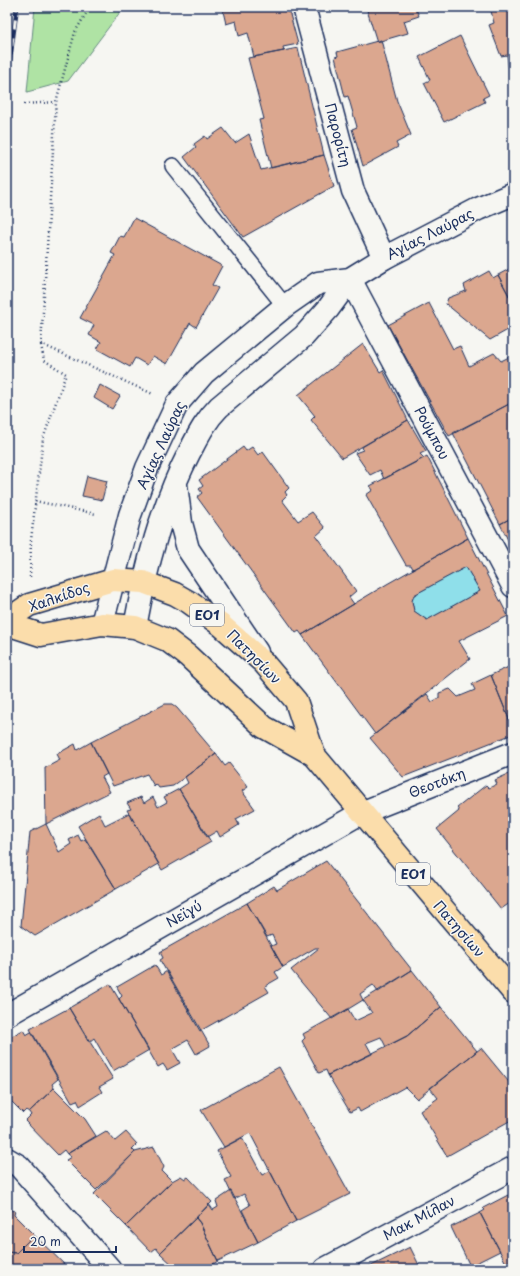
<svg xmlns="http://www.w3.org/2000/svg" width="520" height="1276" viewBox="0 0 520 1276" font-family="'Playpen Sans',sans-serif">
	<style>
		.green { fill: #afe3a4; stroke: #658981 }
		.water { fill: #8fdfea; stroke: #6199b2 }
		.building { fill: #dba78f; stroke: #1b2f5e; fill-rule: evenodd }
		.lines { fill: none; stroke-linecap: round; stroke-linejoin: round }
		.service-casing { stroke: #1b2f5e; stroke-width: 18 }
		.minor-casing { stroke: #1b2f5e; stroke-width: 25 }
		.tertiary-casing { stroke: #1b2f5e; stroke-width: 25 }
		.primary-casing { stroke: #1b2f5e; stroke-width: 25 }
		.path { stroke: #1b2f5e; stroke-width: 2.5; stroke-dasharray: 1 3; stroke-linecap: butt }
		.service { stroke: #f6f6f2; stroke-width: 15 }
		.minor { stroke: #f6f6f2; stroke-width: 22 }
		.tertiary { stroke: #f6f6f2; stroke-width: 22 }
		.primary { stroke: #fbddab; stroke-width: 22 }
		.rail-casing { stroke: #1b2f5e; stroke-width: 4.5 }
		.rail { stroke: #f6f6f2; stroke-width: 3; stroke-dasharray: 9; stroke-linecap: butt }
		.labels { text-anchor: middle; stroke-width: 3; stroke-linejoin: round; paint-order: stroke }
		.shield { fill: #f6f6f2; stroke: #5d6b8a; stroke-width: 1 }
		.shield-label { font-size: 13px; font-weight: bold; fill: #1b2f5e }
		.street-label { font-size: 14px; fill: #1b2f5e; stroke: #f6f6f2 }
	</style>
	<rect width="100%" height="100%" fill="#f6f6f2"/>
	<filter id="ink" filterUnits="userSpaceOnUse"><feTurbulence type="fractalNoise" baseFrequency=".025" numOctaves="2"/><feDisplacementMap in="SourceGraphic" scale="8" xChannelSelector="R" yChannelSelector="G"/><feConvolveMatrix kernelMatrix="1 2 1 2 8 2 1 2 1" color-interpolation-filters="sRGB"/></filter>
	<g filter="url(#ink)">
		<path class="green" d="M35,7H124L68,81L27,92Z"/>
		<path class="water" d="M466,567L480,591L427,620L414,611L412,601L414,595Z"/>
		<path class="building" d="M222,7H288L298,44L283,47L284,51L254,57L248,33L239,36L236,21L226,24Z
			M366,7H415L419,16L404,21L408,33L377,42Z
			M490,7H513V77L509,72L507,55L501,56L489,25L494,23Z
			M460,36L489,95L483,98L485,102L444,122L424,83L430,80L419,57Z
			M381,40L397,101L411,135L396,143L398,147L363,166L352,129L357,127L348,96L345,97L335,57L338,56L337,52Z
			M298,48L324,155L271,168L259,120L264,119L248,58Z
			M223,128L235,143L249,134L261,170L324,155L334,186L243,237L184,157L196,147L194,144L205,136L207,139Z
			M134,218L222,266L212,285L218,288L196,327L190,323L167,364L153,356L147,365L135,358L130,367L97,349L101,342L89,335L94,325L80,318L115,255L111,253L120,236L124,237Z
			M513,267V303L498,275Z
			M489,271L493,278L498,275L513,303V327L490,340L446,304L448,298L466,291L464,285Z
			M429,303L453,349L460,346L469,366L494,353L501,361L513,355V402L449,436L388,325Z
			M363,344L380,372L383,370L408,420L342,458L311,420L315,416L298,395Z
			M100,385L120,396L112,409L94,398Z
			M513,402V517L500,524L453,433Z
			M408,420L426,451L420,454L424,458L384,479L380,470L370,475L355,453L363,450L362,447Z
			M243,447L246,451L252,447L258,455L263,452L289,488L285,492L287,495L282,500L298,521L312,512L325,528L316,536L356,591L349,597L354,604L302,635L299,631L296,633L197,497L202,493L199,489L203,486L199,480Z
			M427,456L468,538L413,569L411,565H406L366,495L373,490L370,486Z
			M87,476L107,481L102,500L82,496Z
			M513,517V545L511,546L500,524Z
			M468,538L508,616L459,641L470,659L375,734L302,635L387,584ZM466,567L480,591L427,620L414,611L412,601L414,595Z
			M513,665V729L491,675Z
			M491,675L513,729V734L403,777L370,738L427,694L432,702L439,698V693L450,689L458,697L475,690L472,684Z
			M165,704H172L177,708L216,754L173,786L159,788L156,784L154,786L147,774L113,786L91,742Z
			M91,742L107,774L102,777L110,792L46,824L45,768L60,760L57,754L75,744L77,750Z
			M216,754L225,766L229,763L248,787L242,791L255,809L236,819L239,825L220,837L217,831L207,837L179,789L188,783L185,777Z
			M513,772V901L501,909L437,829L459,811L457,808L486,785L489,788L497,784L495,780Z
			M179,789L211,842L162,870L127,810L131,809L127,803L141,797L144,803L153,797L158,807L167,802L164,797Z
			M99,813L105,825L129,813L159,864L116,889L78,826Z
			M46,824L59,852L71,844L69,840L78,835L81,841L85,839L116,889L35,936L21,926L30,832Z
			M326,861L412,970L378,992L373,985L360,994L363,1000L332,1019L291,970L319,948H315L283,967L271,946L276,944L272,935L267,937L247,903L274,886L277,890Z
			M247,903L283,967L275,972L279,978L265,986L269,992L200,1031L160,960L163,958L160,952Z
			M155,965L161,975L167,971L210,1046L196,1054L188,1040L172,1049L180,1063L167,1070L163,1064L158,1067L119,999L122,996L117,987Z
			M412,970L441,1007L407,1036L386,1047L381,1037L366,1043L372,1054L328,1075L326,1070L319,1073L302,1041L305,1038L303,1034L348,1009L355,1021L372,1013L363,1000Z
			M110,984L149,1050L113,1071L94,1038L89,1042L69,1008Z
			M441,1007L477,1051L417,1099L405,1087L360,1112L358,1108L350,1112L328,1075L407,1036Z
			M69,1008L113,1079L99,1087L102,1092L80,1106L77,1100L72,1102L30,1029Z
			M23,1030L26,1035L31,1032L58,1079L52,1084L54,1088L29,1112L26,1110L23,1113L7,1097V1062L10,1037Z
			M481,1048L513,1087V1119L447,1156L420,1111L438,1098L430,1088Z
			M279,1067L350,1194L296,1221L250,1133L224,1147L201,1110Z
			M54,1088L85,1119L96,1136L67,1154L64,1150L58,1155L25,1121L31,1115L29,1112Z
			M106,1131L115,1141L126,1132L137,1144L132,1149L135,1152L96,1190L66,1160L71,1157L67,1154Z
			M242,1138L262,1175L270,1171L296,1221L258,1242L242,1210L250,1205L244,1194L234,1199L225,1180L231,1177L217,1151Z
			M154,1147L164,1167L162,1171L172,1181L126,1226L94,1194L135,1152Z
			M181,1176L185,1179L188,1177L212,1202L160,1253L156,1248L151,1252L126,1226L172,1181Z
			M231,1191L258,1242L218,1261L200,1223L196,1218L209,1204L213,1210L218,1207L216,1201Z
			M508,1195L510,1199L513,1198V1268L511,1269H509L480,1213L485,1210L483,1208Z
			M7,1209L15,1211L14,1215L34,1235L16,1253L7,1252Z
			M480,1213L500,1251L470,1266L451,1227Z
			M196,1218L200,1223L218,1261L205,1269H177L160,1253Z
			M34,1235L69,1269H7V1252L16,1253Z
			M410,1247L421,1269H370L369,1267Z"/>
		<g class="lines">
			<g class="service-casing">
				<path id="service" d="M173,166L285,306"/>
			</g>
			<g class="minor-casing">
				<path id="minor" d="M304,7L353,191L384,258
					M350,279L513,586
					M7,1015L361,813L513,753
					M7,1159L19,1166L110,1269
					M325,1269L513,1168"/>
			</g>
			<g class="tertiary-casing">
				<path id="tertiary" d="M176,485L181,523L188,549L257,652
					M102,624L130,515L147,468L177,404L204,373L285,306L318,283L350,279
					M135,627C146,567 161,508 189,453C198,436 205,421 219,407L304,336L328,309L350,279L384,258L478,209L513,194"/>
			</g>
			<g class="primary-casing">
				<path id="primary" d="M7,620L29,605L113,580L143,582L175,594L189,602L221,625L263,662L296,701L314,755L513,992
					M7,624L41,635L102,624L135,627L167,640L188,656L264,727L314,755"/>
			</g>
			<path class="path" d="M90,7L75,32L56,102L41,344L153,394
				M24,104L56,102
				M35,501L96,514
				M30,577L31,540L43,439L66,374L44,360L41,345"/>
			<use href="#service" class="service"/>
			<use href="#minor" class="minor"/>
			<use href="#tertiary" class="tertiary"/>
			<use href="#primary" class="primary"/>
			<g class="rail-casing">
				<path id="rail" d="M7,82L17,7"/>
			</g>
			<use href="#rail" class="rail"/>
		</g>
	</g>
	<g class="labels">
		<g class="shield">
			<rect x="190" y="604" width="34" height="22" rx="3"/>
			<rect x="396" y="863" width="34" height="22" rx="3"/>
		</g>
		<g class="shield-label">
			<text x="207" y="620">ΕΟ1</text>
			<text x="413" y="879">ΕΟ1</text>
		</g>
		<g class="street-label">
			<text transform="translate(338 135) rotate(75)" y="5">Παρορίτη</text>
			<text transform="translate(430 234) rotate(-27)" y="5">Αγίας Λαύρας</text>
			<text transform="translate(432 433) rotate(62)" y="5">Ρούμπου</text>
			<text transform="translate(161 445) rotate(-65)" y="5">Αγίας Λαύρας</text>
			<text transform="translate(59 597) rotate(-19)" y="5">Χαλκίδος</text>
			<text transform="translate(254 657) rotate(45)" y="5">Πατησίων</text>
			<text transform="translate(437 783) rotate(-21)" y="5">Θεοτόκη</text>
			<text transform="translate(184 914) rotate(-30)" y="5">Νεϊγύ</text>
			<text transform="translate(459 929) rotate(49)" y="5">Πατησίων</text>
			<text transform="translate(419 1218) rotate(-28)" y="5">Μακ Μίλαν</text>
		</g>
	</g>
	<rect width="520" height="1276" fill="none" stroke="#f6f6f2" stroke-width="24"/>
	<rect x="12" y="12" width="496" height="1252" fill="none" stroke="#1b2f5e" stroke-width="1.5" filter="url(#ink)"/>
	<path d="M24 1246v6h92v-6" fill="none" stroke="#1b2f5e" stroke-width="2"/>
	<text x="30" y="1246" font-size="12" fill="#1b2f5e" stroke="#f6f6f2" stroke-width="3" paint-order="stroke">20 m</text>
</svg>
